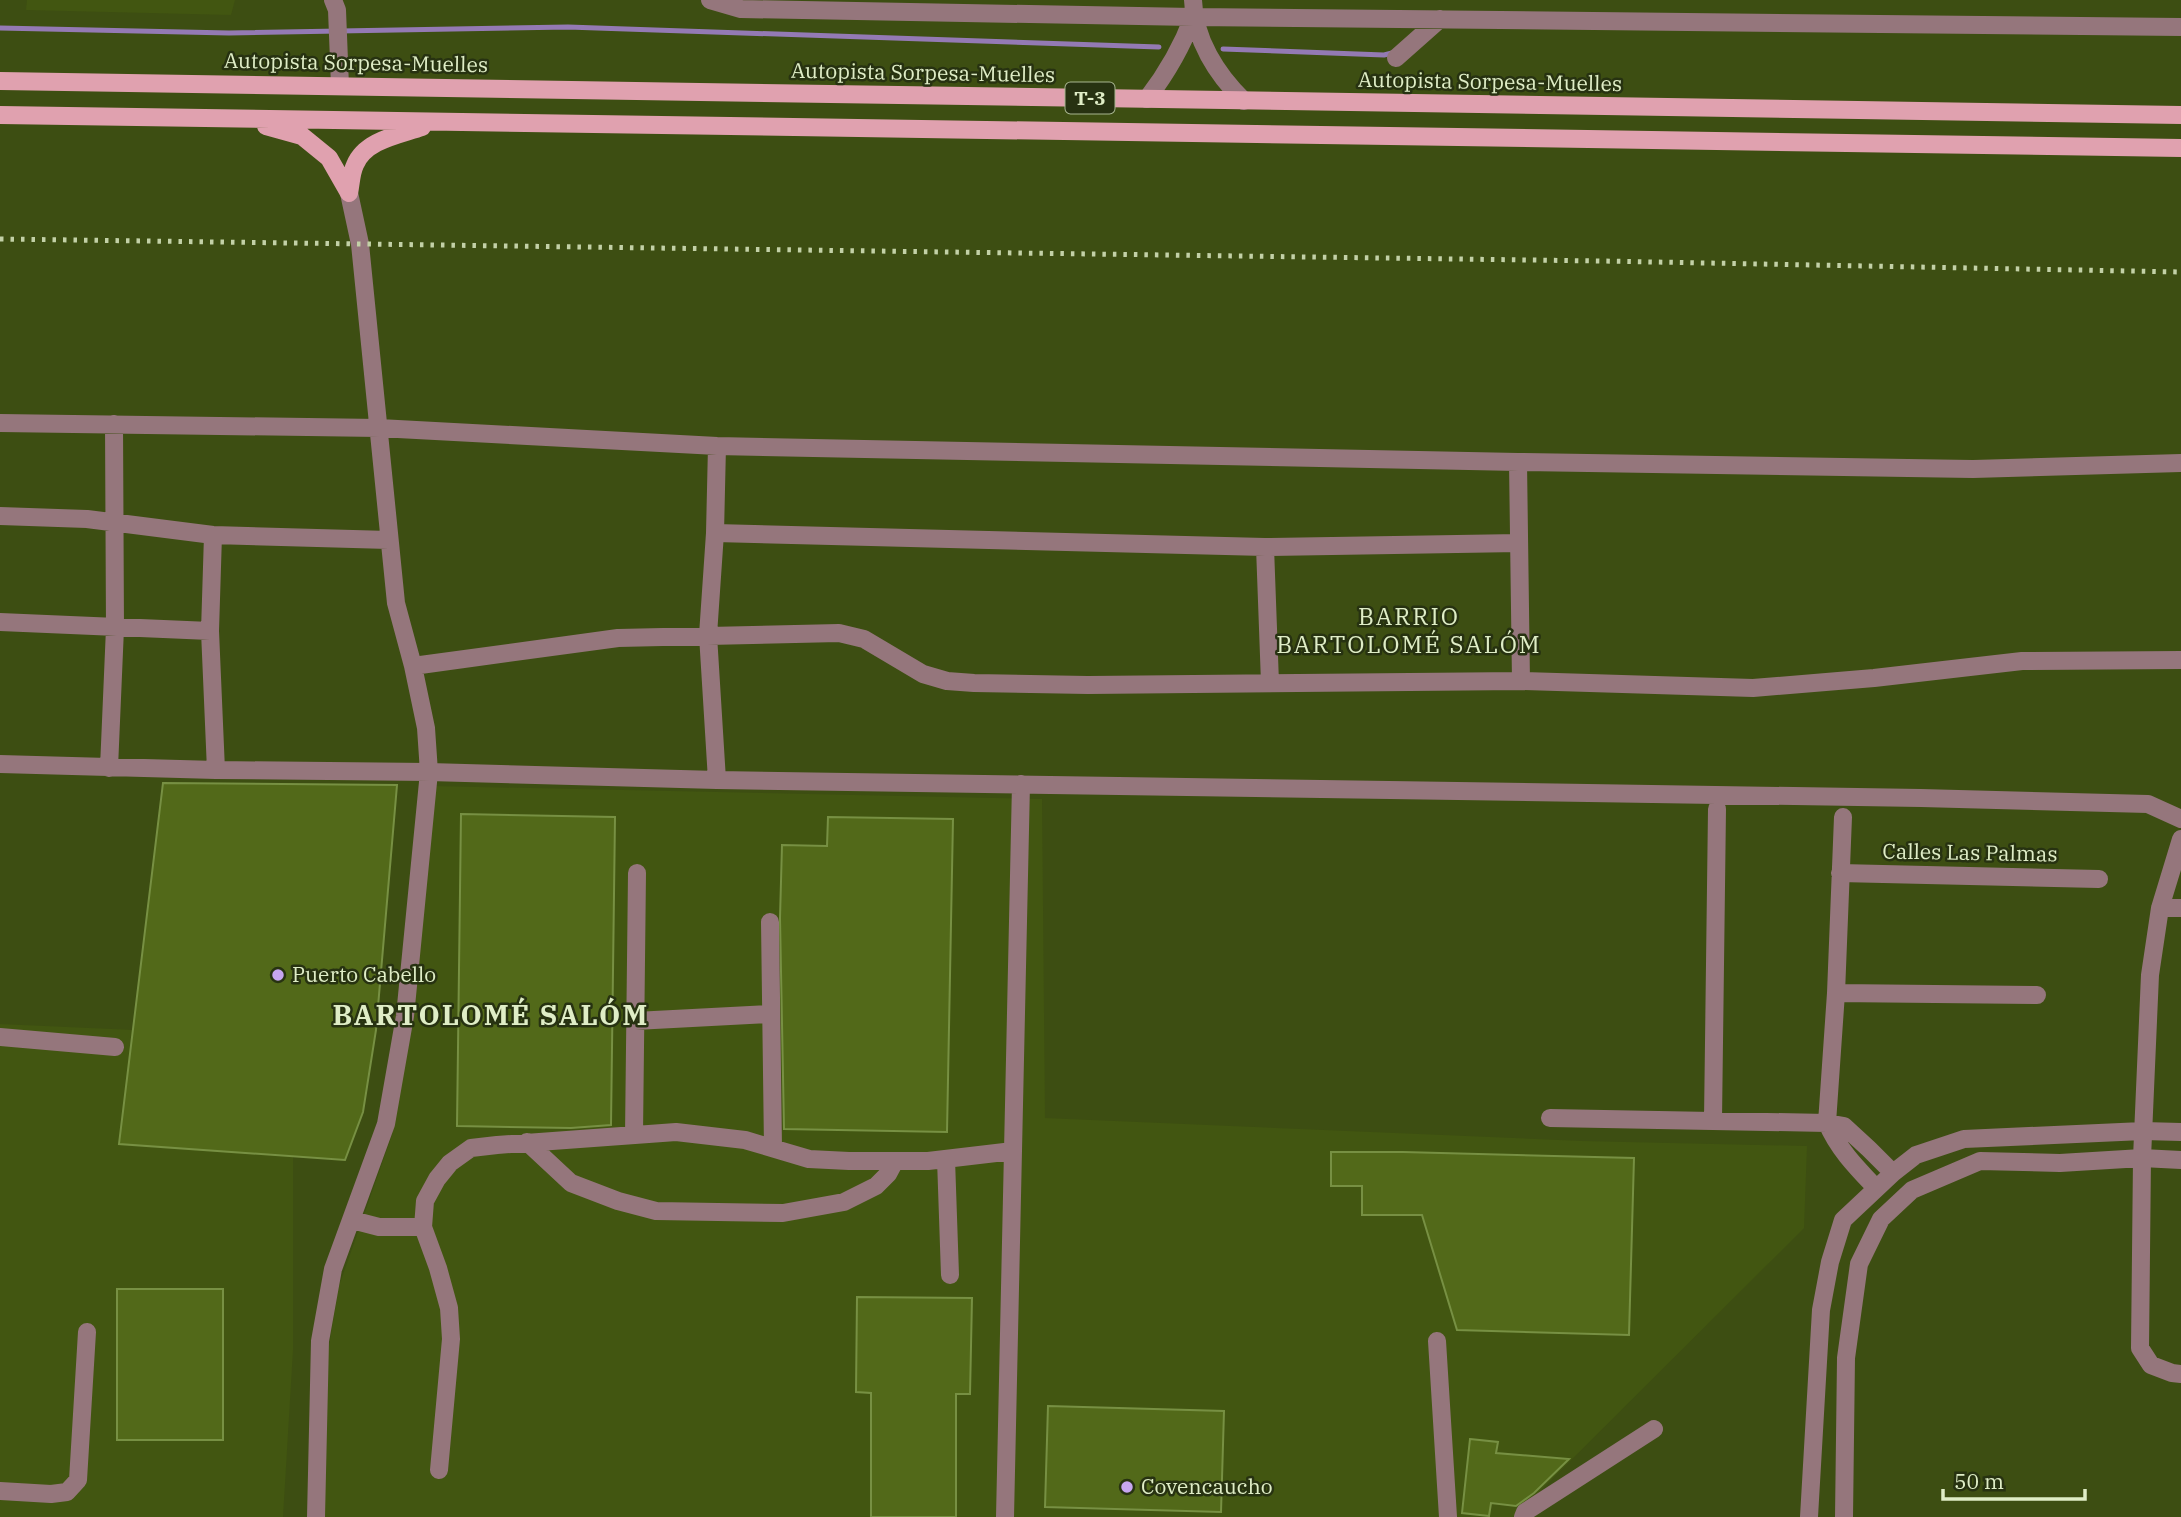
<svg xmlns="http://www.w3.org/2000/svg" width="2181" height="1517" viewBox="0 0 2181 1517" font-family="'IBM Plex Serif',serif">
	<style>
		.built { fill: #425611 }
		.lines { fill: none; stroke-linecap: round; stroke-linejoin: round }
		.stream { stroke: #947ab4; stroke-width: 5 }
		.building { fill: #526919; stroke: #779043; stroke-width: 2 }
		.minor { stroke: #95767c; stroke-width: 18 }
		.major { stroke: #e0a1af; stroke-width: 18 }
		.rail { stroke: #c3d1a7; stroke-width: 5; stroke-dasharray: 3.5 7; stroke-linecap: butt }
		.poi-dot { fill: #c7a6f0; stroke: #273211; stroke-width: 2.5 }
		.labels { text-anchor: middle; stroke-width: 5; stroke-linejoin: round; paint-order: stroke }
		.shield { fill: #273211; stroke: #a8b590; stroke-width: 2 }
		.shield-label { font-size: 19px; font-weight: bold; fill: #dfedc6 }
		.street-label { font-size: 21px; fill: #dfedc6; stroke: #273211 }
		.poi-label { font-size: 21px; fill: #dfedc6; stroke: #273211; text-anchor: start }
		.quarter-label { font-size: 24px; letter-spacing: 2px; fill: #dfedc6; stroke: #273211 }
		.district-label { font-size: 28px; font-weight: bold; letter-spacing: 2px; fill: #dfedc6; stroke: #273211 }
	</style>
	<rect width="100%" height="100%" fill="#3d4e12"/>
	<path class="built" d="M27,0H235L231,15L26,10Z
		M433,786L1042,799L1045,1118L1582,1141L1807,1146L1804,1228L1514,1517H319L321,1393L339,1286L392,1135L409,1017Z
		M0,1024L134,1030L119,1144L293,1156V1350L283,1517H0Z"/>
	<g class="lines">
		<path class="stream" d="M0,28L229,33L568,27L1159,47
			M1223,49L1384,55L1396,52"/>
	</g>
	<path class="building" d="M163,783L397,785L376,1030L363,1112L345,1160L119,1144Z
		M461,814L615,817L611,1125L571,1128L457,1126Z
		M828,817L953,819L947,1132L784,1129L780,918L782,845L827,846Z
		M1331,1152H1403L1634,1158L1629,1335L1457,1330L1422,1215H1362V1186H1331Z
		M117,1289H223V1440H117Z
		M857,1297L972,1298L970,1394H956V1517H871V1393L856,1392Z
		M1048,1406L1224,1411L1221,1512L1045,1507Z
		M1470,1439L1498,1442L1496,1453L1569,1459L1534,1493L1516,1506L1491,1503L1489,1516L1462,1513Z"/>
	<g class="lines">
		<path class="minor" d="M333,0L337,10L340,86
			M710,0L741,9L1193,17L2181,27
			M1193,0C1194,39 1217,75 1244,101
			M1396,58L1440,19
			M1147,99C1166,74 1182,47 1193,17
			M0,423L379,428L717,446L1518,462L1973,469L2181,463
			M717,446L715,533L708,635L717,780
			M1518,462L1521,681
			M0,516L87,519L213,535L389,540
			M715,533L1265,547L1519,543
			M213,535L210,631L216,770
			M1265,547L1270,683
			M0,622L210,631
			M413,666L618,638L839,633L864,639L923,674L947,681L974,683L1088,685L1521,681L1753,688L1874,678L2022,661L2181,660
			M0,764L216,770L429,772L717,780L1921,798L2148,804L2181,819
			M109,768L115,628L114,424
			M1843,817L1836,993L1827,1123C1838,1149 1857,1168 1876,1188
			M2181,839L2160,908L2150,975L2142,1158L2140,1348L2151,1365L2172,1373L2181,1374
			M1840,873L2099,879
			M2160,908H2181
			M770,922L773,1148
			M1836,993L2037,995
			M635,1021L771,1014
			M0,1037L115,1047
			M1550,1118L1827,1123L1844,1126L1869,1149L1893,1173
			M1713,1120L1717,809
			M634,1135L637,873
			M527,1142L571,1183L618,1201L656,1211L783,1213L844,1202L876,1186L888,1174L895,1161
			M946,1159L950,1275
			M352,1220L379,1227H423L425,1201L437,1179L450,1163L471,1148L497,1145L676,1132L745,1140L809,1159L849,1161H928L1013,1151
			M423,1227L438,1268L449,1308L451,1339L439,1470
			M1437,1341L1448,1517
			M0,1491L51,1494L67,1492L78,1480L87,1332
			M316,1517L320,1341L333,1269L386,1124L405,1016L429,772L426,728L413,666L396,603L360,244L349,193
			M1005,1517L1021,784
			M1523,1517L1525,1512L1654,1429
			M1809,1517L1821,1310L1830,1262L1843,1220L1893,1173L1916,1155L1964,1139L2143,1131L2181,1132
			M1844,1517L1846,1358L1859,1264L1881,1219L1912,1190L1980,1161L2060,1163L2142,1158L2181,1160"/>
		<path class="major" d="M0,81L2181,115
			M0,115L2181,148
			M266,126L302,136L329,158L349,193
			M349,193C351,184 351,173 355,165C365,140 399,135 422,127"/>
		<path class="rail" d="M0,239L1602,261L2181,272"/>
	</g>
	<g class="poi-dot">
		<circle cx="278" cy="975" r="7"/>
		<circle cx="1127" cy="1487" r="7"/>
	</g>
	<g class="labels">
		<rect class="shield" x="1065.5" y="82.5" width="49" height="31" rx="5"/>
		<g class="shield-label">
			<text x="1090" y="105">T-3</text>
		</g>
		<g class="street-label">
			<text transform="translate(356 63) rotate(1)" y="7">Autopista Sorpesa-Muelles</text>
			<text transform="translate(923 73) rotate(1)" y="7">Autopista Sorpesa-Muelles</text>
			<text transform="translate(1490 82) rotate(1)" y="7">Autopista Sorpesa-Muelles</text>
			<text transform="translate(1970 853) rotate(1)" y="7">Calles Las Palmas</text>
		</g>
		<g class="poi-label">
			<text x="292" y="982">Puerto Cabello</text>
			<text x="1141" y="1494">Covencaucho</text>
		</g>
		<g class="quarter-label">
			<text x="1409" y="625">BARRIO<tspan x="1409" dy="28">BARTOLOMÉ SALÓM</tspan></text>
		</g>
		<g class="district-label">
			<text x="491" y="1025">BARTOLOMÉ SALÓM</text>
		</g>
	</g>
	<path d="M1943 1489v10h142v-10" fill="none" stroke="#dfedc6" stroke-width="3.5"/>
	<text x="1954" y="1489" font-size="21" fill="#dfedc6" stroke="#273211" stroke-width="5" paint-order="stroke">50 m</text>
</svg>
